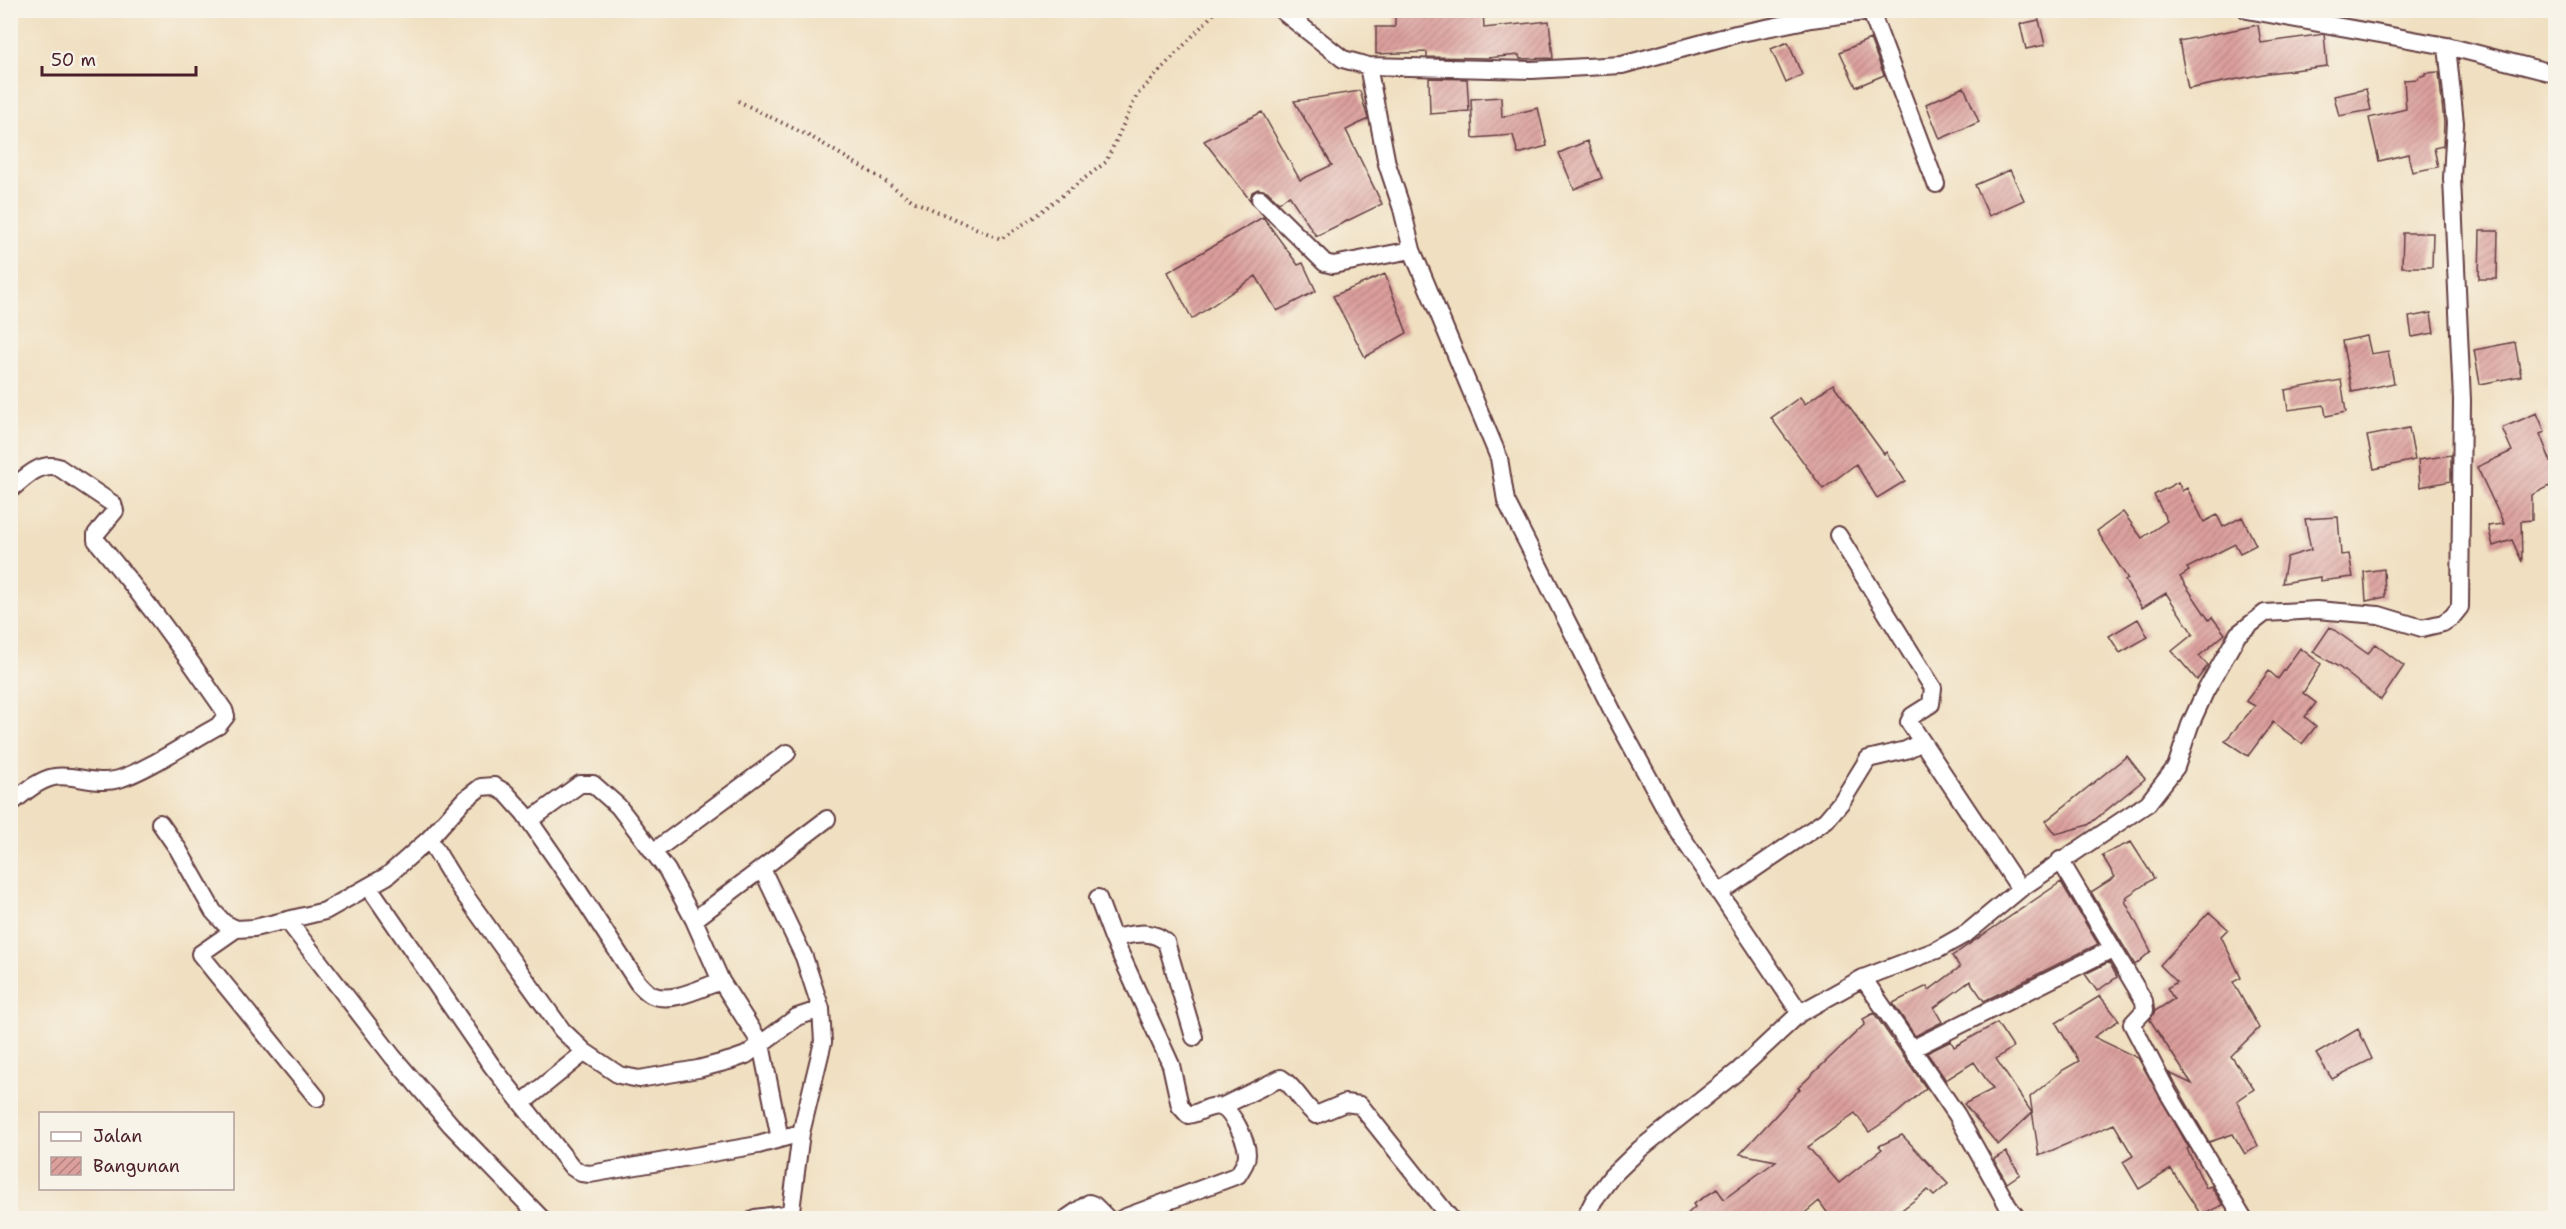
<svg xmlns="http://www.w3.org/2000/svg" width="2566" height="1229" viewBox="0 0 2566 1229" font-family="'Shantell Sans',sans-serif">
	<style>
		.building { fill: url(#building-hatch) }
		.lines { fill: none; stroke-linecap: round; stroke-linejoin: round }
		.minor-casing { stroke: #633c41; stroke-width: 20 }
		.path { stroke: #633c41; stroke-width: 4; stroke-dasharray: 1.5 4.5; stroke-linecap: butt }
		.minor { stroke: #fff; stroke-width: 16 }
	</style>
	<defs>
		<pattern id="building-hatch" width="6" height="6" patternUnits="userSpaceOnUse" patternTransform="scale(1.5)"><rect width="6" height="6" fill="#db9f9c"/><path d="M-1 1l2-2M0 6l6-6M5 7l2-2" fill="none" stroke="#b4817f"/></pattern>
	</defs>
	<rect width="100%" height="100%" fill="#f7f3e8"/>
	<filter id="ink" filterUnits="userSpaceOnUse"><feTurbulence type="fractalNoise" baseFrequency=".0167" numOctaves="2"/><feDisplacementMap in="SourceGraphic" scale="12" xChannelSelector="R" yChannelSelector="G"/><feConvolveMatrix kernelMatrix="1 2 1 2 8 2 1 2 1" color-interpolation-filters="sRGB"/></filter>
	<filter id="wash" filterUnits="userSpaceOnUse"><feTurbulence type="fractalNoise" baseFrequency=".008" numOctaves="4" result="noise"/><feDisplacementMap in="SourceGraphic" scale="24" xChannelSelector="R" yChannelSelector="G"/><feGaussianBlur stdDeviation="1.35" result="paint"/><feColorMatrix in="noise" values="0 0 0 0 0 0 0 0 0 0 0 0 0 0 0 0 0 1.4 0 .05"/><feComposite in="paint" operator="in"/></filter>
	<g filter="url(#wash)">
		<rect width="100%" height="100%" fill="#f0dfc0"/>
		<g id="blocks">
			<path class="building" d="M1395,10H1483L1484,28L1549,21L1553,58L1520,59L1519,55L1487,58L1427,57V52L1376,54V27H1395Z
				M2039,20L2045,45L2026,49L2020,24Z
				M2258,25L2261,43L2324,34L2327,66L2268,73L2188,89L2179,41Z
				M1870,39L1884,75L1856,87L1840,52Z
				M1788,42L1802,75L1786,83L1771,49Z
				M2439,72L2444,123L2443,146L2434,148L2438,167L2412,172L2408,154L2379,161L2369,118L2406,109L2404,80L2418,79V77L2425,75V73Z
				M1429,78L1467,79L1469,111L1430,114Z
				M1964,87L1979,122L1940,139L1926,104Z
				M2366,89L2371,110L2339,116L2334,96Z
				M1360,91L1368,119L1346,130L1382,204L1316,236L1289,195L1279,203L1267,191L1258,189L1252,192L1250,200L1204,141L1262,112L1300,180L1332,165L1294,101Z
				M1501,97L1502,117L1538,108L1547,146L1518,154L1513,135L1473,138L1471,99Z
				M1587,141L1602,178L1574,189L1559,153Z
				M2010,170L2024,200L1989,216L1975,185Z
				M1263,217L1298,265L1303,263L1316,291L1277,311L1256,276L1192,319L1168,272Z
				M2480,231H2498L2497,279H2479Z
				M2403,233H2433L2432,267H2402Z
				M1385,274L1407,333L1365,357L1333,296Z
				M2431,313L2434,333L2412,337L2409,317Z
				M2367,336L2371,354L2388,351L2394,383L2352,392L2342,341Z
				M2515,342L2521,376L2480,384L2474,350Z
				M2341,380L2346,412L2326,416L2324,405L2288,410L2285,390Z
				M1833,384L1884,454L1886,452L1905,481L1877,498L1856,464L1823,489L1771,418L1800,397L1805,404Z
				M2537,413L2545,432L2540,434L2556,475V483L2532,495V520L2521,521L2522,562L2512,540L2493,546L2488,526L2504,524L2477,467L2512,451L2502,428Z
				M2409,428L2415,460L2374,469L2367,436Z
				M2451,455V481L2420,487L2418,460Z
				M2178,482L2182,491L2187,488L2204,522L2217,515L2223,527L2242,517L2256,545L2240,553L2235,544L2187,568L2189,571L2180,577L2209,620L2212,617L2225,634L2199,656L2208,665L2197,680L2172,651L2193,634L2166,593L2142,608L2125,581L2128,579L2097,531L2123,512L2142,538L2167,521L2154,495Z
				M2338,517L2341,555L2349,554L2353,577L2320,581V577L2282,583L2287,557L2311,550L2305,519Z
				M2384,569L2385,597L2366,601L2364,572Z
				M2138,619L2148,637L2120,653L2109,636Z
				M2330,627L2368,654L2375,644L2404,666L2381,700L2339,667L2313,652Z
				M2300,648L2321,664L2303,693L2316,703L2305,717L2316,726L2302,744L2273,722L2248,756L2225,741L2255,706L2246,701L2269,671L2278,679Z
				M2127,756L2145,779L2088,825L2056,834L2046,821Z
				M2131,842L2154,878L2126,897L2128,899L2125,901L2151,951L2135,965L2091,892L2115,877L2102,855Z
				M2061,882L2098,944L1984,1001L1970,981L1934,1008L1942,1022L1915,1036L1893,1003L1927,986L1929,990L1960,967L1952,956Z
				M2209,912L2228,929L2221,936L2241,978L2233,982L2259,1028L2231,1056L2254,1089L2237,1101L2258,1146L2245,1154L2233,1134L2209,1142L2169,1073L2192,1084L2150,1020L2155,1011L2174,999L2167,988L2177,982L2160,965Z
				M2109,962L2117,977L2097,991L2085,974Z
				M2100,996L2119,1020L2094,1037L2138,1058L2189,1148L2187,1149L2206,1188L2211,1186L2223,1205L2201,1215L2171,1169L2139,1189L2123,1162L2133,1156L2114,1124L2039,1156L2030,1097L2063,1070L2079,1061L2056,1023Z
				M1874,1013L1926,1088L1896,1114L1869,1132L1855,1113L1808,1147L1839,1183L1882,1149L1879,1146L1902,1135L1948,1184L1934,1196L1928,1190L1891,1218H1831L1819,1201L1799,1218H1683L1695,1207L1693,1204L1717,1189L1724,1199L1776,1161L1740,1154L1800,1089L1798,1088L1865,1024L1863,1019Z
				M1997,1023L2013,1047L1996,1059L2032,1113L1998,1145L1964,1104L1993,1089L1974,1062L1946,1080L1927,1053L1951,1041L1954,1047Z
				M2358,1029L2372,1059L2332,1079L2316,1054Z
				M2006,1152L2020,1174L2007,1183L1994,1159Z"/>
		</g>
	</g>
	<g filter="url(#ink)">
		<use href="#blocks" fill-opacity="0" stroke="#633c41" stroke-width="1.5"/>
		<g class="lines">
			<g class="minor-casing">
				<path id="minor" d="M1281,10L1343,59L1368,66L1532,70L1622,65L1736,34L1811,19L1879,10
					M2247,10L2447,46L2556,74
					M1871,12L1936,184
					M1368,66L1387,164L1402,209L1412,250L1499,458L1506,501L1614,714L1676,828L1800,1013
					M1260,199L1325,263L1333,265L1412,250
					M10,490C25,478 38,462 58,467L113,504L115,511L96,534V540C142,595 184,651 224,710L226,716L218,726C190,741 148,770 119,779C95,786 74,773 54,777C38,780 23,794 10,804
					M1838,535L1933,688L1931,704L1912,716L1909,722L2020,889
					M529,821L580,784H593L618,806L667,870L694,920L721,981L761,1044L780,1139
					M160,823L178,849L213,911L224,923L236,929L254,928L325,911L387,876L429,839L454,880L562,1030L585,1052L619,1075L639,1079L698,1069L732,1060L746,1055L797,1017L821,1009L823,1042L801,1133L790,1218
					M429,839L463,801L481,787L494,786L506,793L524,813L579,892L638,983C642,987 647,993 652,995C672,1004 702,987 721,981
					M653,852L787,753
					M2060,860L2144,1001L2145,1010L2132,1024L2168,1093L2243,1218
					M762,869L804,957L821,1009
					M369,887L492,1066L572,1167L581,1173L590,1174L758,1145L801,1133
					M1719,893L1826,820L1842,801L1868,759L1906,750L1922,742
					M1098,898L1113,938L1171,1065L1180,1106L1188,1115C1198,1114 1210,1104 1220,1107C1232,1109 1247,1142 1247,1154C1247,1162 1242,1168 1238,1175L1123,1218
					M287,920L393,1057L451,1125L541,1218
					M694,920L827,819
					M236,929L200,954L317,1098
					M1113,938C1133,935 1150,928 1166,942L1194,1037
					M1863,978L1912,1049L2112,949
					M1912,1049L1957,1115L2008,1206L2017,1218
					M522,1103L585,1052
					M1221,1107L1281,1078C1296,1087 1302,1105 1316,1115L1345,1103L1360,1105L1450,1218
					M755,1218L791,1213
					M1067,1218L1089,1203L1094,1205L1107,1218
					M1585,1218L1594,1200L1611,1177L1640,1149L1738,1071L1800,1013L1863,978L1937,950L1967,933L2020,889L2148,803L2176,767L2190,725L2205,692L2238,634L2265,613L2316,610L2379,615L2422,628L2443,623L2452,617L2460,607L2462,400L2452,178L2455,123L2447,46"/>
			</g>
			<path class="path" d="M738,101L813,138L882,179L913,201L1001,239L1034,217L1106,162L1137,95L1217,10"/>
			<use href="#minor" class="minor"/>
		</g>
	</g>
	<rect width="2566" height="1229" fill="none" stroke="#f7f3e8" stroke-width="36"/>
	<rect x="39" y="1112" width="195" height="78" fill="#f7f3e8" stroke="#b29e9c" stroke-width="1.5"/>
	<rect x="51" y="1132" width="30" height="9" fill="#ffffff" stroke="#b29e9c" stroke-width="1.5"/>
	<text x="93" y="1142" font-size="18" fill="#4a1f2b">Jalan</text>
	<rect x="51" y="1157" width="30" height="18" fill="url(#building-hatch)" stroke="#b29e9c" stroke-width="1.5"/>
	<text x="93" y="1172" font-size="18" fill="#4a1f2b">Bangunan</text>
	<path d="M42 66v9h154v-9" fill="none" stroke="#4a1f2b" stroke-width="3"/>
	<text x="51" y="66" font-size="18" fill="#4a1f2b" stroke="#f7f3e8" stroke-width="4.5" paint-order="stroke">50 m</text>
</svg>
